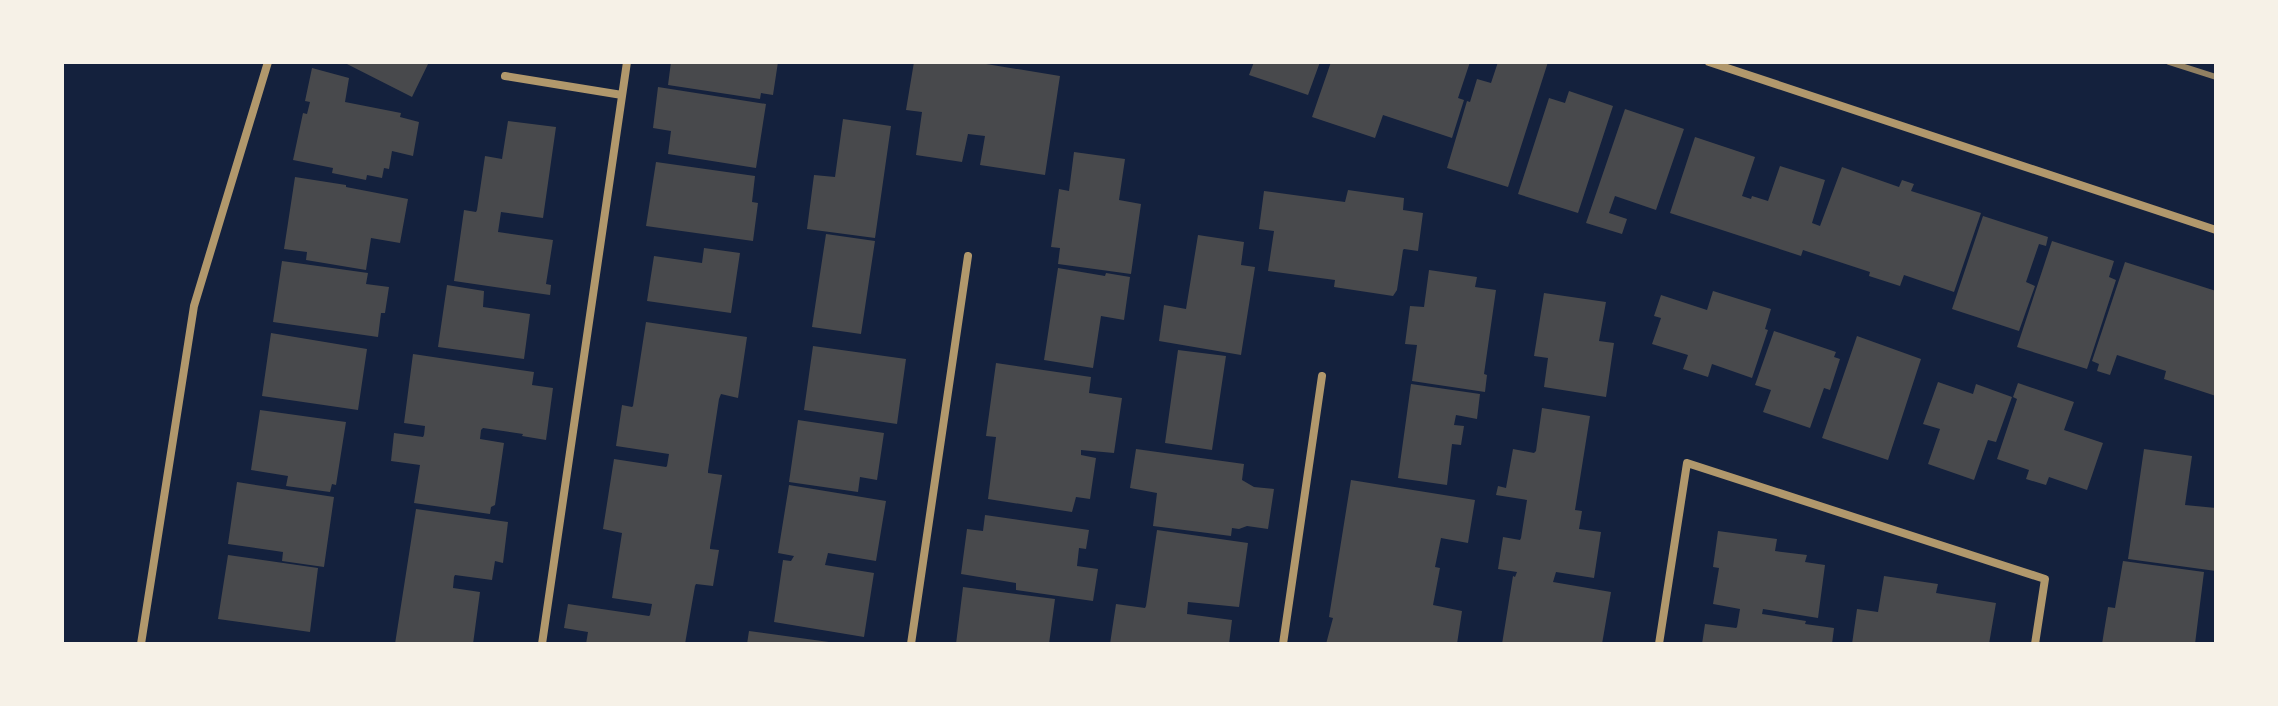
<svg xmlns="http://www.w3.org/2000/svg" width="2278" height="706" viewBox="0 0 2278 706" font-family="Poppins,sans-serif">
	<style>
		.building { fill: #48494c }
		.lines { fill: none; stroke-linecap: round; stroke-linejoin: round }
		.minor { stroke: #b1986c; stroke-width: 8 }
		.rail { stroke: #918062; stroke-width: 6 }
	</style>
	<rect width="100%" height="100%" fill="#14213d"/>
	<path class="building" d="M343,62H429L412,97Z
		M671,62H778L773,95L761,93L760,99L668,85Z
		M914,62H974L1060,76L1045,175L980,165L985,136L968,134L962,162L916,155L922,112L906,110Z
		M1254,62H1320L1308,95L1249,75Z
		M1331,62H1470L1458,98L1464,100L1452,138L1383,115L1375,138L1312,117Z
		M1498,62H1548L1508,187L1447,168L1467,101L1470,102L1477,79L1491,83Z
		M312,68L349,78L345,102L401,113L400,117L419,122L413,156L392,151L389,169L384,168L382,178L367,175L366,180L332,173L333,168L293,160L303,113L307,114L310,102L305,101Z
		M658,87L766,104L756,168L668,154L671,131L653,128Z
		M1569,91L1613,106L1578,213L1518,194L1549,98L1565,103Z
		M1625,109L1684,129L1656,210L1615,196L1609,213L1627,219L1622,234L1586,223Z
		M843,119L891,126L875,238L807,229L814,175L835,177Z
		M508,121L556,127L543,218L501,212L498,232L553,240L546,284L551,285L550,295L454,281L464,210L476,212L477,210L485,156L502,159Z
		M1695,137L1755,157L1742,196L1751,199L1752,196L1768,201L1780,166L1825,180L1812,223L1820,226L1842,167L1899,187L1902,180L1914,184L1911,191L1981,213L1954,292L1904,275L1900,286L1869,276L1870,272L1812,253L1803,250L1801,256L1670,213Z
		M1074,152L1125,159L1119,200L1141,204L1131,274L1058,264L1060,248L1051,247L1059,189L1069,191Z
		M656,162L755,176L752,202L758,203L753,241L646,226Z
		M295,177L346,185V187L408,199L400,243L371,238L366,270L306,260L307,252L284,249Z
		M1348,190L1404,198L1403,210L1423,213L1418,251L1404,249L1403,250L1397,290L1393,296L1334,287L1335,280L1268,271L1274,231L1259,229L1264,191L1345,202Z
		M1983,216L2048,237L2046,246L2039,244L2026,282L2035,286L2019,331L1952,309Z
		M826,234L875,241L861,334L812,327Z
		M1198,235L1244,242L1241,265L1255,267L1241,355L1159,341L1164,305L1186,309Z
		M2052,241L2114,261L2109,277L2116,280L2087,369L2017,347Z
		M704,248L740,253L731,313L647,301L654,256L702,263Z
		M282,261L368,273L366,284L389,287L385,313H381L378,337L273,322Z
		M2125,262L2216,291V396L2164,379L2166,371L2117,355L2110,375L2097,371L2099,364L2092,361Z
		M1058,268L1105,276L1106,273L1130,277L1124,320L1101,316L1093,368L1044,360Z
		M1429,270L1477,277L1475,287L1496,290L1484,374L1487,375L1485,392L1412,381L1417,345L1405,344L1410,306L1424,307Z
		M447,285L484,291L483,307L530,314L524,359L438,347Z
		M1713,291L1771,309L1765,329L1768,330L1752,378L1712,364L1708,377L1683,369L1688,355L1652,344L1661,318L1654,316L1661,295L1707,310Z
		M1544,293L1606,302L1599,341L1614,343L1606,397L1544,387L1548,358L1534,356Z
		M646,322L747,337L738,398L721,394L719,399L708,471V473L722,475L710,547V549L719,550L713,586L696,584L695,586L685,644H586L588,632L564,628L568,604L649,616L650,615L652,604L612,598L622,533L603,529L614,459L666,467L667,466L669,454L616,446L622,405L632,407L633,406Z
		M1774,331L1836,352L1834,357L1840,359L1830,390L1824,388L1810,428L1763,412L1771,390L1755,385Z
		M271,333L367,349L358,410L262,396Z
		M1857,336L1921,359L1888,460L1822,438Z
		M813,346L906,359L897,424L804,410Z
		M1178,350L1226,356L1212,450L1165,443Z
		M413,354L534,372L532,385L553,388L546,440L522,436L523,434L483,428L481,430L480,439L504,443L495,505L491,507L490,514L414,503L420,465L391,461L394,433L423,437L424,435L425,426L404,423Z
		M996,363L1091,377L1089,393L1122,398L1114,453L1081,450V455L1096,458L1090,499L1076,497L1072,512L988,499L996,437L986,436Z
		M1938,382L1973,394L1976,384L2012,397L1996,442L1988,440L1974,480L1928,464L1940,429L1923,424Z
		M2018,383L2074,402L2064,430L2103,443L2087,490L2049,477L2046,485L2026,479L2029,470L1997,459L2017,399L2013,397Z
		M1411,384L1480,394L1477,419L1456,415L1454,425L1464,426L1461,445L1452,444L1447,485L1398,478Z
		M1542,408L1590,416L1575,510L1582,511L1579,529L1601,532L1594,578L1556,572L1553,582L1611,592L1602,644H1502L1513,576L1515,577L1517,572L1498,569L1503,537L1520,540L1521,538L1527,500L1496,495L1498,486L1506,488L1513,449L1534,453L1536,451Z
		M260,410L346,422L336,485L332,484L330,492L286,486L288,476L251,470Z
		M798,420L884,433L877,480L860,477L858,492L789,482Z
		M1136,449L1244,464L1242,480L1254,487L1274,489L1268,529L1247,526L1239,529L1232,528L1231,536L1153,526L1157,493L1130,488Z
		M2144,449L2192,456L2185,505L2216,508V571L2128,559Z
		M1351,480L1475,500L1468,543L1441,538L1435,567L1440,568L1433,605L1462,611L1457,644H1326L1333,618L1329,617Z
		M237,482L334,497L324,567L282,561L283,552L228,544Z
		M789,485L886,501L876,561L828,553L825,565L874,573L864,637L774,622L783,560L791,561L794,556L778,553Z
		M416,509L508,522L503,563L495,561L492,580L455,575L454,577L453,588L480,592L473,644H395Z
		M985,515L1089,530L1086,549L1079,548L1077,566L1098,569L1093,601L1016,590V583L961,574L967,529L983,531Z
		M1157,530L1248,543L1239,607L1188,602L1187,614L1232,620L1229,644H1110L1116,604L1145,608L1146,606Z
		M1718,531L1777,539L1775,551L1807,555L1805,562L1825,565L1818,618L1763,609L1762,614L1806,621L1805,624L1834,628L1832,644H1702L1705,624L1736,628L1737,627L1740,609L1713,604L1719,568L1713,567Z
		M228,555L318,568L310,632L218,619Z
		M2123,561L2204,572L2195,644H2102L2108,607L2115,608Z
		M1884,576L1938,584L1936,593L1996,603L1989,644H1852L1857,609L1878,612Z
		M963,587L1055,599L1049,644H956Z
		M749,631L829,642V644H747Z"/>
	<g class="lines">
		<path class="minor" d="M1709,62L2216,230
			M505,76L622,95
			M141,644L194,306L268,62
			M542,644L627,62
			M911,644L968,256
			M1283,644L1322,376
			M1659,644L1687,463L2045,579L2035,644"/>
		<path class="rail" d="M2169,62L2216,77"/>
	</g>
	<rect width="2278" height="706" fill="none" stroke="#f6f1e7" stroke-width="128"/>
</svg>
